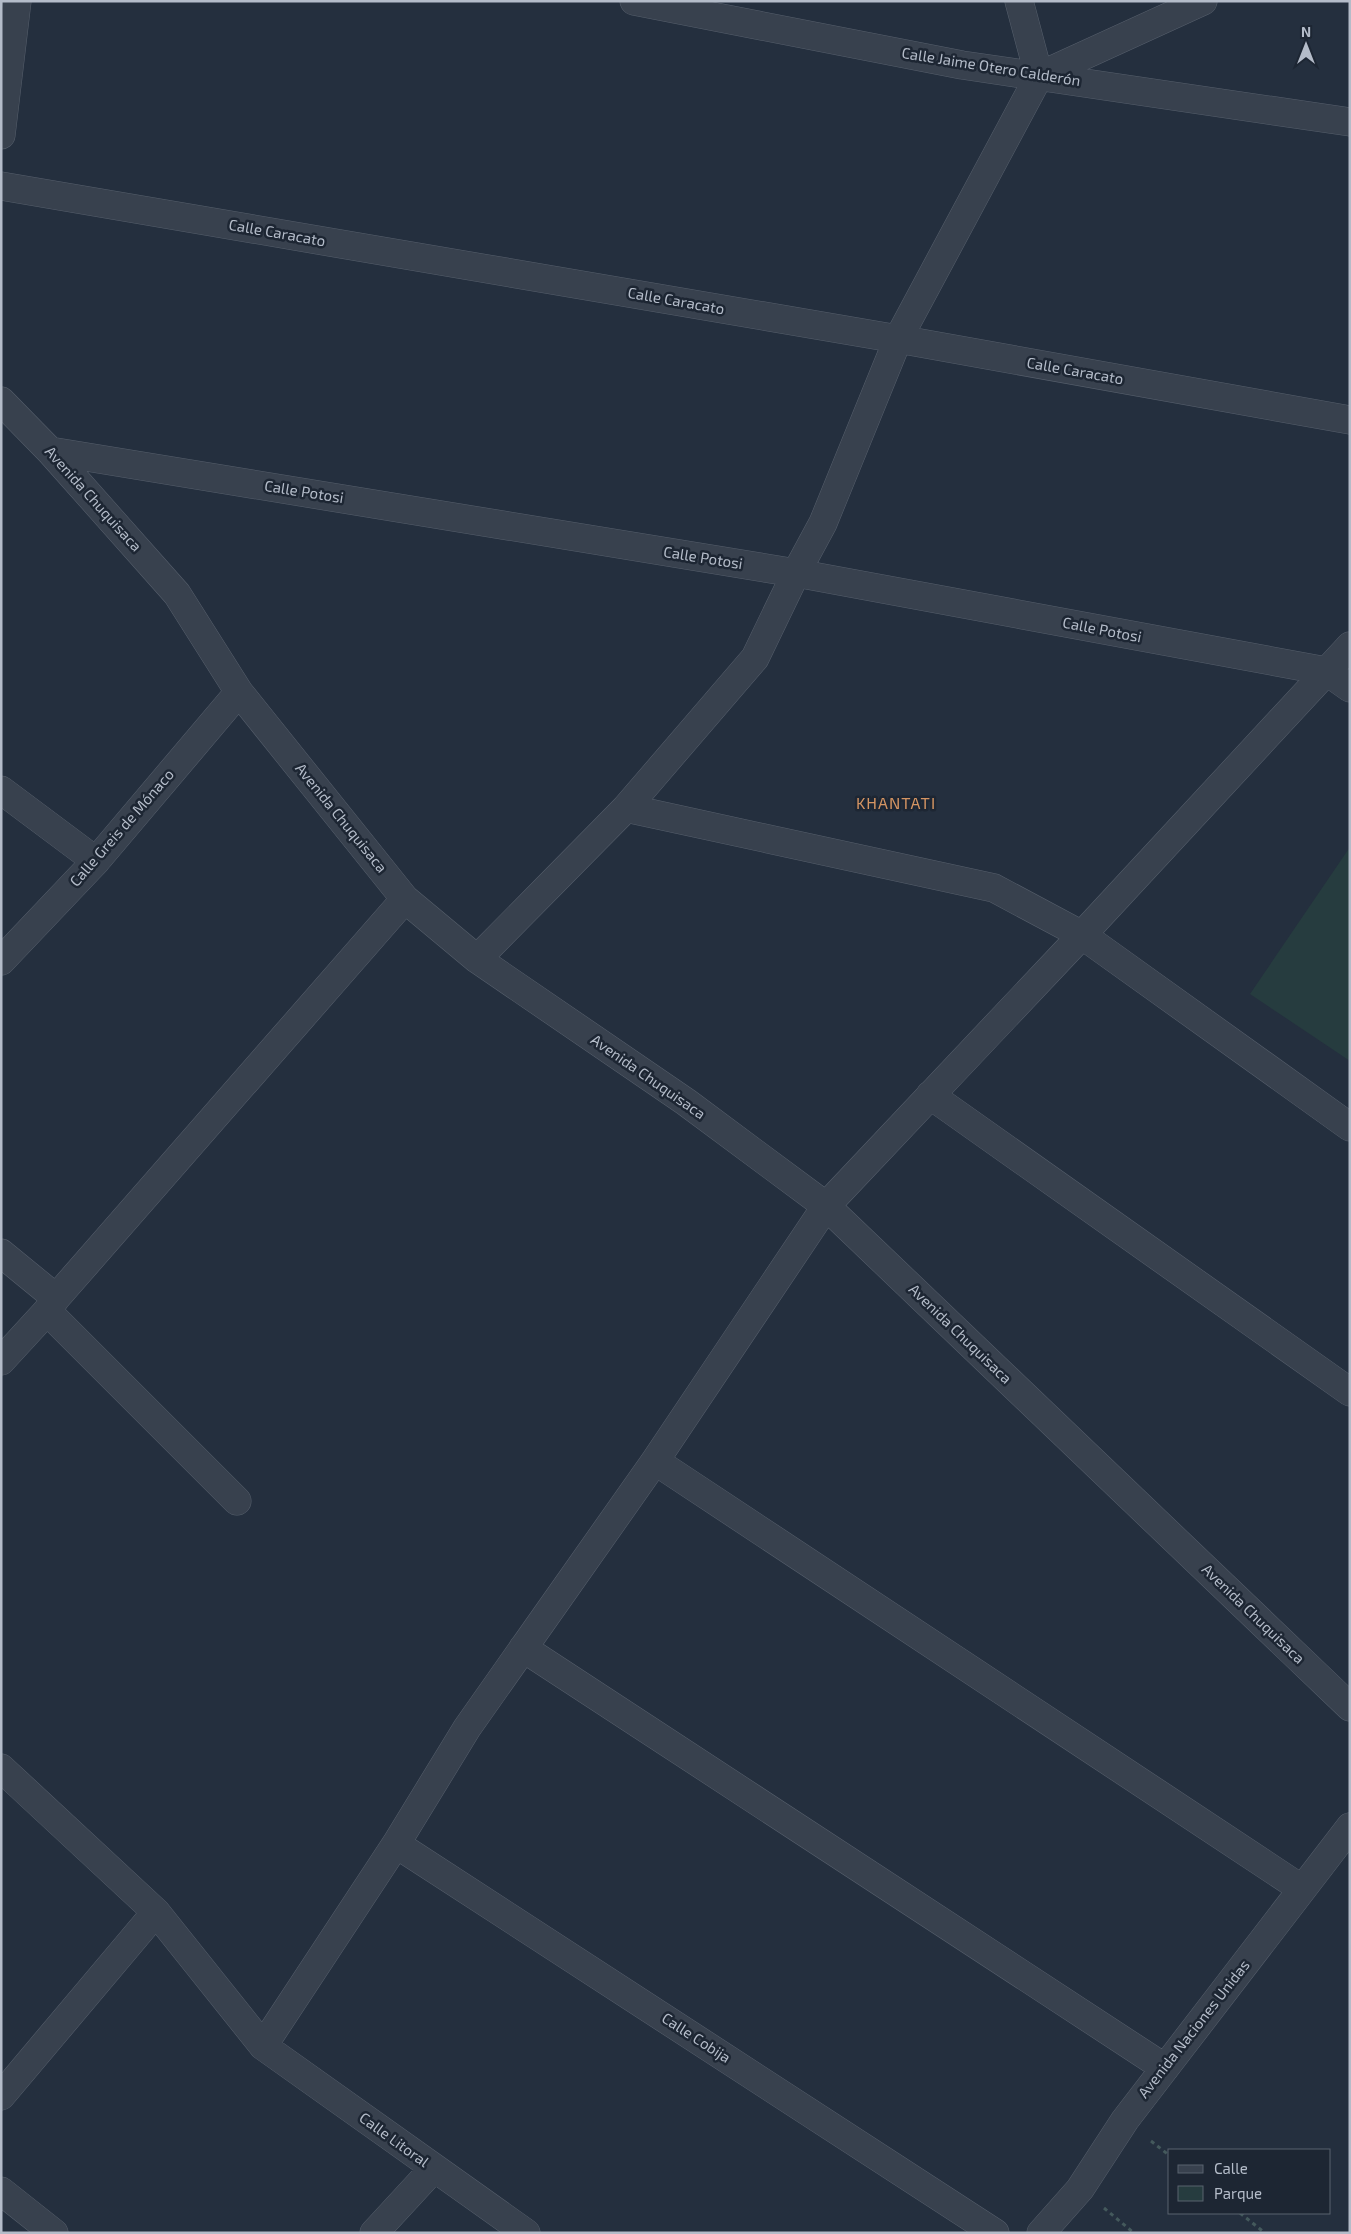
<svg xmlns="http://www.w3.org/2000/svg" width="1351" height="2234" viewBox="0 0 1351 2234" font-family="'Exo 2',sans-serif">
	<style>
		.green { fill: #263c3f }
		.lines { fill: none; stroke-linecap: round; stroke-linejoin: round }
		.minor-casing { stroke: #565f6c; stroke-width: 29 }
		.path { stroke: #44595c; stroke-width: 3; stroke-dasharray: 4 4; stroke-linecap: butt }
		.minor { stroke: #38414e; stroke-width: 28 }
		.labels { text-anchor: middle; stroke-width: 5; stroke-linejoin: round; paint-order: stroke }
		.street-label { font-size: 15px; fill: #b4bcc9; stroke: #1d2633 }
		.neighbourhood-label { font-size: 16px; letter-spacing: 1px; fill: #d59563; stroke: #1d2633 }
	</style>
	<rect width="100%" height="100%" fill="#242f3e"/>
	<path class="green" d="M1350,847V1061L1250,994Z"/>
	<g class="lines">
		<g class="minor-casing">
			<path id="minor" d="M634,1L962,65L1350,122
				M1019,1L1039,76
				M1,135L17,1
				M1,186L898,339L1350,420
				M1,401L50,451L177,594L239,692L405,899L477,959L686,1102L826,1206L1350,1707
				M50,451L796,573L1326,671L1350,688
				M1,790L96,861
				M626,808L994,888L1082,935L1350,1127
				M477,959L626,808L755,658L796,573L823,523L898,339L1039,76L1203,1
				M1,961L96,861L239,692
				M930,1095L1350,1392
				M1,1253L56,1298
				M47,1311L237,1501
				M1,1361L47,1311L56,1298L405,899
				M655,1461L1302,1889
				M523,1648L1165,2068
				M1,1768L156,1912L263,2046L526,2233
				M396,1844L995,2233
				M263,2046L396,1844L467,1728L655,1461L826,1206L1082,935L1350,646
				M1,2096L156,1912
				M1,2191L54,2233
				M374,2233L434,2168
				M1041,2233L1080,2189L1125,2120L1350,1827"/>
		</g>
		<path class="path" d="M1151,2141L1170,2156
			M1104,2208L1134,2233
			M1240,2213L1265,2233"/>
		<use href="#minor" class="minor"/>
	</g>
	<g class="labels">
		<g class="street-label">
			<text transform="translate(991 67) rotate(9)" y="5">Calle Jaime Otero Calderón</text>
			<text transform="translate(277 233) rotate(10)" y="5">Calle Caracato</text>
			<text transform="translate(676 301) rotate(10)" y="5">Calle Caracato</text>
			<text transform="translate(1075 371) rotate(10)" y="5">Calle Caracato</text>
			<text transform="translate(304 492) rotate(9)" y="5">Calle Potosi</text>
			<text transform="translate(93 499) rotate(48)" y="5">Avenida Chuquisaca</text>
			<text transform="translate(703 558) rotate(9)" y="5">Calle Potosi</text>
			<text transform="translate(1102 630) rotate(11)" y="5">Calle Potosi</text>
			<text transform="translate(341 818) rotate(51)" y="5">Avenida Chuquisaca</text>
			<text transform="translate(122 828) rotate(-49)" y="5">Calle Greis de Mónaco</text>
			<text transform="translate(648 1077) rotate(35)" y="5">Avenida Chuquisaca</text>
			<text transform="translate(960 1334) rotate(44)" y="5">Avenida Chuquisaca</text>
			<text transform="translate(1253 1614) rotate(44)" y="5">Avenida Chuquisaca</text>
			<text transform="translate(1194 2029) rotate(-52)" y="5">Avenida Naciones Unidas</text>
			<text transform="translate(696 2038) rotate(33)" y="5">Calle Cobija</text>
			<text transform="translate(394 2140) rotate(36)" y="5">Calle Litoral</text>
		</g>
		<g class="neighbourhood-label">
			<text x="896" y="809">KHANTATI</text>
		</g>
	</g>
	<rect width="1351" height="2234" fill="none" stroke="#b4bcc9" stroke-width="5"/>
	<rect x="1168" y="2149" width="162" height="65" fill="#1d2633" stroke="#59626f"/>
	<rect x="1178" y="2165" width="25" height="8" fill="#38414e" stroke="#59626f"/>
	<text x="1214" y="2174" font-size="15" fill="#b4bcc9">Calle</text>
	<rect x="1178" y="2186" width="25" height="15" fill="#263c3f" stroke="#59626f"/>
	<text x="1214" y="2199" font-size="15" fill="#b4bcc9">Parque</text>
	<g transform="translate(1306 45)" stroke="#1d2633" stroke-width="4" paint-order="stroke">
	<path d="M0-4L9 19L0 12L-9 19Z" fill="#b4bcc9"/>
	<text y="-8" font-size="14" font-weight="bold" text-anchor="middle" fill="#b4bcc9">N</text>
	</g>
</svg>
